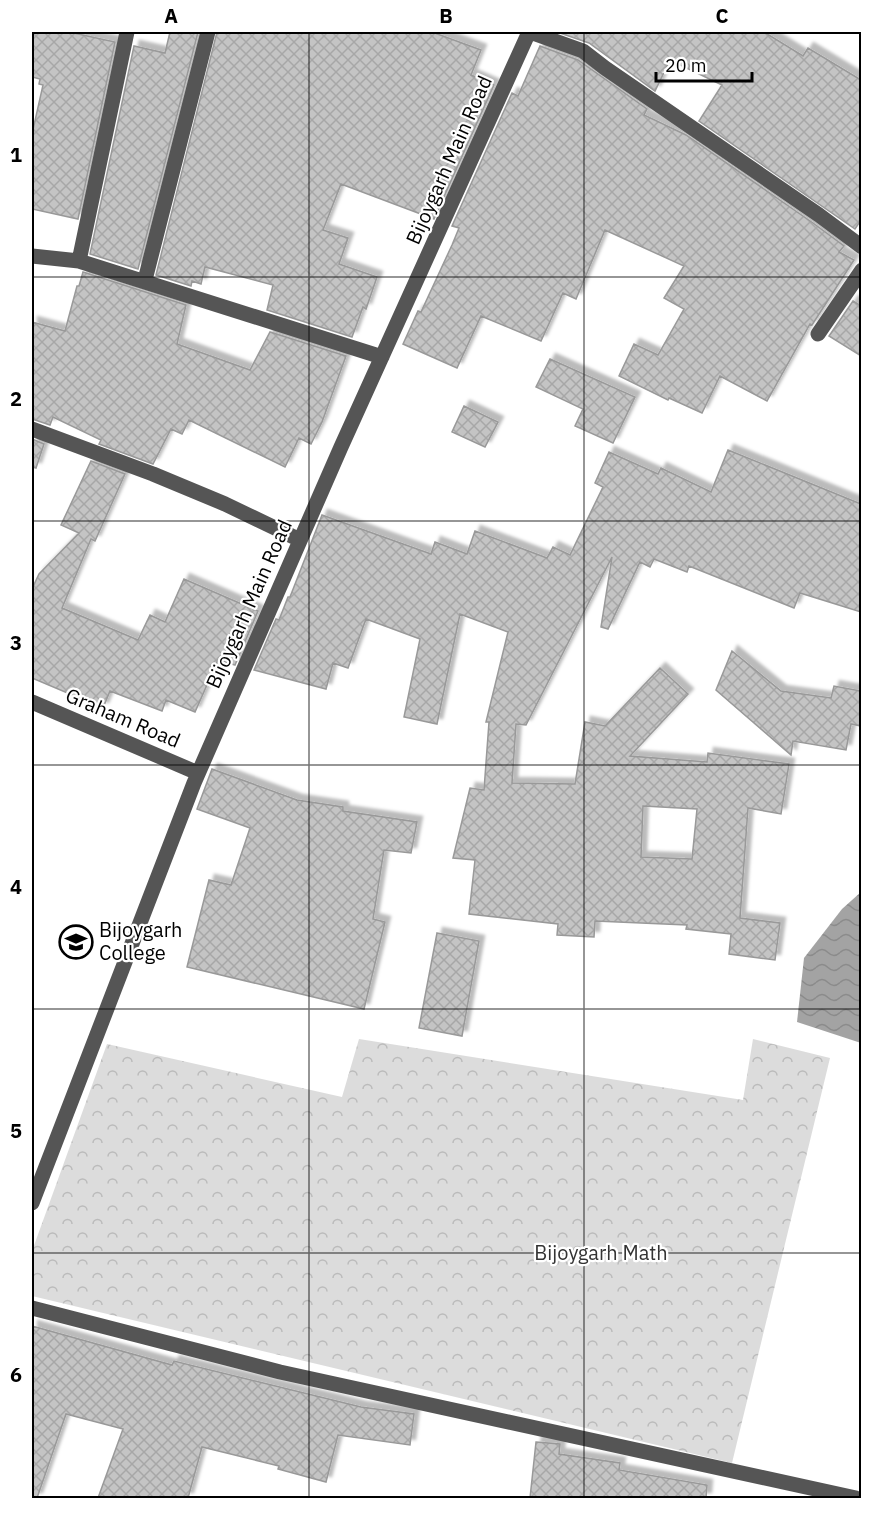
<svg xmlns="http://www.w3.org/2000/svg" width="893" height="1530" viewBox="0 0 893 1530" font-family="'IBM Plex Sans',sans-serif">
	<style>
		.forest { fill: url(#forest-crowns) }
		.water { fill: url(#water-waves) }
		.building { fill: url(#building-cross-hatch); stroke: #999; stroke-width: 1.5; fill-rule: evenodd; filter: url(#shadow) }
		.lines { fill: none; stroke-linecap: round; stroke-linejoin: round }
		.minor { stroke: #555; stroke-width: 15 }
		.grid { fill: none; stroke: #000; stroke-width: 1.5; stroke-opacity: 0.55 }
		.labels { text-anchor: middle; stroke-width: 4.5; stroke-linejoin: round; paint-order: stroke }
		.street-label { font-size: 20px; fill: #000; stroke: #fff }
		.poi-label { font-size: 20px; fill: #000; stroke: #fff; text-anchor: start }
		.park-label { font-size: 20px; fill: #333; stroke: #fff }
		.neatline { fill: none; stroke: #000; stroke-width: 2 }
		.grid-label { font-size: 20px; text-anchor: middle; font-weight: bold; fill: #000 }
	</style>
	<defs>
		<pattern id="forest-crowns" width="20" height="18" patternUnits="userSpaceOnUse" patternTransform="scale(1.5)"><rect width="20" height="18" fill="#dcdcdc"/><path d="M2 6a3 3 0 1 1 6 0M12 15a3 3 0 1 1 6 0" fill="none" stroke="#bbb"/></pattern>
		<pattern id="water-waves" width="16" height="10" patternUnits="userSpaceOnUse" patternTransform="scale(1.5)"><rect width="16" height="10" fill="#a3a3a3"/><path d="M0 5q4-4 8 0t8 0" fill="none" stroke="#8b8b8b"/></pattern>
		<pattern id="building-cross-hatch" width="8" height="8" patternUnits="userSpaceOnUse" patternTransform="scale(1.5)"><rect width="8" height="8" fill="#c4c4c4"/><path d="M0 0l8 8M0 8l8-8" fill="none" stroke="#a7a7a7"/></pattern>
		<filter id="shadow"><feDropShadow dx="5.5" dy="-5.5" stdDeviation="1.5" flood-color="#0004"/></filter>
	</defs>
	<rect width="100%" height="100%" fill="#fff"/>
	<path class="forest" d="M359,1039L743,1100L753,1039L830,1058L732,1463L32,1296V1251L107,1044L342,1097Z"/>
	<path class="water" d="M861,892V1043L797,1022L804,958L842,909Z"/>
	<path class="building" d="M32,32H69L115,42L78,219L32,209V134L43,85L39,84L40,79L32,77Z
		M170,32H198L138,269L90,254L134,46L165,53Z
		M217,32H432L481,50L471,75L494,85L434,219L341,184L323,230L348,238L339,264L377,277L366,309L363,307L352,337L267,310L273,285L205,267L201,284L192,281L191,286L156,275Z
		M557,32H764L803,56L808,48L861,80V220L855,229L699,121L722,85L670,60L655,91L589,43Z
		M540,46L578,60L647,109L644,115L686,135L813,223L844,246L839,252L854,260L812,325L810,324L767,401L720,376L702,413L669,398L668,400L619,376L634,344L658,355L684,309L664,298L684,266L605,230L576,299L563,293L541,341L481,316L457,368L403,344L418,311L421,312L452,245L459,228L452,226L512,93L518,96Z
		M83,272L186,305L177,344L250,370L270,332L346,356L322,422L311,444L299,438L285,467L189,420L182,434L171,429L153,464L99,444L101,440L53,417L50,425L32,419V322L65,331L77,286H79Z
		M853,301L861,306V356L829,336Z
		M550,359L635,397L613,443L575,426L583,409L536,387Z
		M464,406L498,422L485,447L452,432Z
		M32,439L44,444L36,468L32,467Z
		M728,450L861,504V612L800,593L794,608L689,566L687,572L654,559L650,567L640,562L608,629L601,627L612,557L526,725L516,724L512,783L575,784L585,722L605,726L660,668L688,694L630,756L707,762L708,753L789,764L781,814L748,808L740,918L780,923L775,960L729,954L731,934L686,929L687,925L595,921L594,937L557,935L558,924L469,914L475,860L453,858L470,788L484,790L489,722H486L508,632L460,614L437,724L404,717L420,639L366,619L348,668L333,663L326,689L254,670L276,619L279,620L288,597H290L322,515L431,554L435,542L467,554L475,531L547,558L553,547L570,555L603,487L595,483L609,452L658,474L661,468L711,492ZM643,806L697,809L692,859L641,857Z
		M91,461L125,474L95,541L91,539L62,608L138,640L150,615L165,622L184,579L258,611L235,665L218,660L195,712L166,700L162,711L110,691L103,708L32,678V589L39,574L79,533L61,525Z
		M732,651L781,691L831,698L834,686L861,691V726L851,724L846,750L793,741L791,755L716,690Z
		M212,769L297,800L343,807V811L417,822L411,853L384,850L373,919L385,922L364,1009L187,967L209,880L231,885L250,828L197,809Z
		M437,933L479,941L462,1036L419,1028Z
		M32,1326L172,1365L174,1361L361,1407L414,1414L410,1445L338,1435L326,1482L278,1469L279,1466L202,1447L188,1498H98L123,1429L66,1414L37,1498H32Z
		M536,1442L560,1444L559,1454L620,1463L619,1470L707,1485L706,1498H530Z"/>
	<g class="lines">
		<path class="minor" d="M127,32L79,261L382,357
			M530,32L583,51L605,68L819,215L862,247
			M32,256L79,261
			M145,280L208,32
			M818,334L862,270
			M32,429L153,474L225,504L300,540
			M32,702L198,773
			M32,1203L194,783L341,447L529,32
			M32,1308L280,1372L856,1498"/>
	</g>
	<path class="grid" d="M309,32V1498M584,32V1498M32,277H862M32,521H862M32,765H862M32,1009H862M32,1253H862"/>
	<defs>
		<g id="university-ring" transform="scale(1.725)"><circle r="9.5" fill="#fff" stroke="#000" stroke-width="1.5"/><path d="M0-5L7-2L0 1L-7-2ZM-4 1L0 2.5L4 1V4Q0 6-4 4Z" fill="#000"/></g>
	</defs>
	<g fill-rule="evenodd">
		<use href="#university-ring" x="76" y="942"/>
	</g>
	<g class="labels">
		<g class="street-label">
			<text transform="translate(449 160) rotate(-66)" y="7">Bijoygarh Main Road</text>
			<text transform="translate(249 604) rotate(-66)" y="7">Bijoygarh Main Road</text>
			<text transform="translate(123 718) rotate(23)" y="7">Graham Road</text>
		</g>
		<g class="poi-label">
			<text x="99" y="937">Bijoygarh<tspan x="99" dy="23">College</tspan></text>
		</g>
		<g class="park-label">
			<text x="601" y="1260">Bijoygarh Math</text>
		</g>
	</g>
	<rect width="893" height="1530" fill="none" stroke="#ffffff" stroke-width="66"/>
	<path d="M656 72v9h96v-9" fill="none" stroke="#000000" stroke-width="3"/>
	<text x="665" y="72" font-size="18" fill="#000000" stroke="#ffffff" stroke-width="4.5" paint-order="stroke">20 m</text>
	<rect x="33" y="33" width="827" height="1464" class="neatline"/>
	<g class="grid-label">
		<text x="171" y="23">A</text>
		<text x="446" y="23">B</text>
		<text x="722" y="23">C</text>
		<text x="16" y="162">1</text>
		<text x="16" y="406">2</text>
		<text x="16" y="650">3</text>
		<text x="16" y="894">4</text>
		<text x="16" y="1138">5</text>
		<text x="16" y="1382">6</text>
	</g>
</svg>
